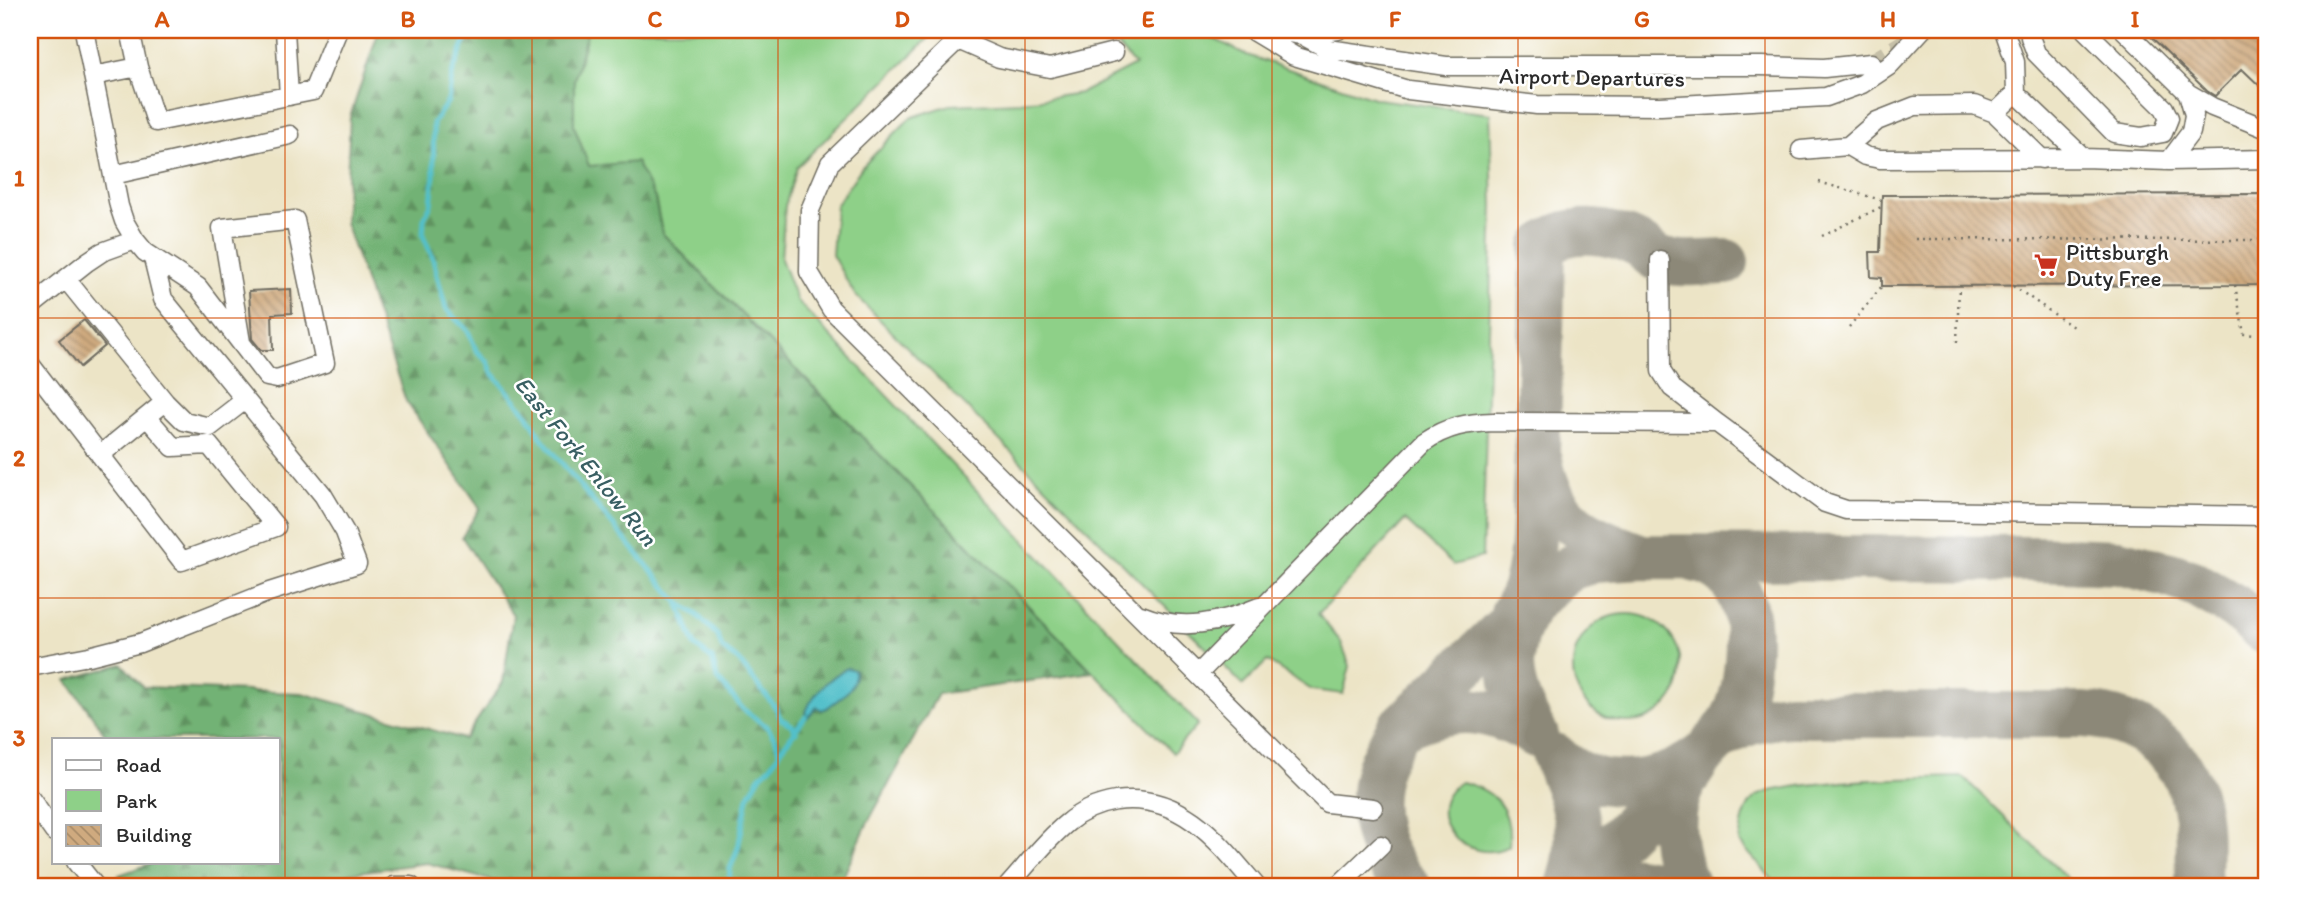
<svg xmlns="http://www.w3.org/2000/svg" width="2297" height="916" viewBox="0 0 2297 916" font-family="Itim,sans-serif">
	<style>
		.green { fill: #8ed088; stroke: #5c7e5a; stroke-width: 2 }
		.forest { fill: url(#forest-firs); stroke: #4e6e50; stroke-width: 2 }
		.water { fill: #52c0ca; stroke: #3e767a; stroke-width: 2 }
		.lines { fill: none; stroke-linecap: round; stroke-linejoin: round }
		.stream { stroke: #52c0ca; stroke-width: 5 }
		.taxiway { stroke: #8c8878; stroke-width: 46 }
		.building { fill: url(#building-back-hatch) }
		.minor-tunnel { stroke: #c5bfa7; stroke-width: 18; stroke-dasharray: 18 9; stroke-linecap: butt }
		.minor-casing { stroke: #6f6c61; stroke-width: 21 }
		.path { stroke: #6f6c61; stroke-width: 2.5; stroke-dasharray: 2 5; stroke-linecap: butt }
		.minor { stroke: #fff; stroke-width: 18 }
		.grid { fill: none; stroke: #d5540f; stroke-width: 2; stroke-opacity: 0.55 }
		.labels { text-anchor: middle; stroke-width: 5; stroke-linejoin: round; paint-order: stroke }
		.street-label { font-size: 23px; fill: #2b2b2b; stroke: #fff }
		.poi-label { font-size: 23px; fill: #2b2b2b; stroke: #fff; text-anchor: start }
		.water-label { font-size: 24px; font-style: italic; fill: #395f63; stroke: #fff }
		.neatline { fill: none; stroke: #d5540f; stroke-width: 2.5 }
		.grid-label { font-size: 23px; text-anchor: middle; font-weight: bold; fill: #d5540f }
	</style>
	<defs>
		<pattern id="forest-firs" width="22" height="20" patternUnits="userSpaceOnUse" patternTransform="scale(1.75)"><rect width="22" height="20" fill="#72b274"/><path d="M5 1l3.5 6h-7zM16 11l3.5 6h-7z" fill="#5e915f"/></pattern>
		<pattern id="building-back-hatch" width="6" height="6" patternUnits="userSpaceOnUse" patternTransform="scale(1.75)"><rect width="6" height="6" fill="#cfaa7f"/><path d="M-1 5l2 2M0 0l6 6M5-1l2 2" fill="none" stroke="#a88b68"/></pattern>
	</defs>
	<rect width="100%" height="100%" fill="#fff"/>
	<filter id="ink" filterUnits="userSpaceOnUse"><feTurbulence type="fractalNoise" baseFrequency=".0143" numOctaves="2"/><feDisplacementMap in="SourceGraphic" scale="14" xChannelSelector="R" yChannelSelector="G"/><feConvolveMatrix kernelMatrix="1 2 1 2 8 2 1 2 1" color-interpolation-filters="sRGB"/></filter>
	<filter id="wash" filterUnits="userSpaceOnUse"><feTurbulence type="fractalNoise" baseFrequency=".00686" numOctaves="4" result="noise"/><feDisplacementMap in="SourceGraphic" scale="28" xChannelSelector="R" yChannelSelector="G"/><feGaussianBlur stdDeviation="1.57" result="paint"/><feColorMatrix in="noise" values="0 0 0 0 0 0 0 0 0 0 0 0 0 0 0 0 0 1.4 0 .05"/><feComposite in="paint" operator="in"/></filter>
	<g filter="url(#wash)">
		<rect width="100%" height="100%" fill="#ece4c6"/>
		<path class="green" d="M588,30H937L797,167L785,206L781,259L797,301L1198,724L1173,753L662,233L655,198L589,166L574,126V80Z
			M1102,30H1196L1247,55L1377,99L1490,114L1493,205L1482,557L1453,565L1405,520L1318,614L1341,642L1350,666L1343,694L1312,690L1267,661L1243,685L855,295L832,255L836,205L862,167L910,118L950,105L1020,102L1081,93L1135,65Z
			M1573 668a54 54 0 1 1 108 0a54 54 0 1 1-108 0Z
			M1963,777L2075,886H1778L1739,842C1741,828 1744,806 1756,797C1779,780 1927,778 1963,777Z
			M1461,782C1496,790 1512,809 1509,846C1465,869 1415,811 1461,782Z"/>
		<path class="forest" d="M379,30H588L574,80V126L589,166L636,162L655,198L662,233L1093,672L938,694L867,824L839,886H511L427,863L350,873L325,886H128L119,875L155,862H278V739H115L105,734L67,680L122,664L143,687L302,693L464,739L503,682L513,615L462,537L480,508L406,401L345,222L350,117Z"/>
		<path class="water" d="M847,668L855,670C857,689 840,698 827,708L822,710L817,707L807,718L805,717C808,697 830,677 847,668Z"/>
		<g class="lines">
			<path class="stream" d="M465,30L467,37L453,71L448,101L433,123L434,175L431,204L424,219L423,235L432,256L446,309L468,331L476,350L488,362L492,372L527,414L541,437L586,493L678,602L695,646L712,659L717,678L743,709L767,727L776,740L779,753L771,766L761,775L748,797L738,848L730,869L729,886
				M678,602L696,614L718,636L722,648L739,661L775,707L781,719L792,725L796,732
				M779,753L805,717"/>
			<path class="taxiway" d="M1540,460C1551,521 1585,536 1637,555
				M1513,613C1536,577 1533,531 1535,489C1540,408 1541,328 1543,247C1568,223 1612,231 1639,245C1647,250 1653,258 1661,260C1680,266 1706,262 1726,262
				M1405,726C1456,703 1489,707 1536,735C1509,691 1501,656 1527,609
				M1713,744C1736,724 1760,717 1790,715H2083C2136,718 2184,751 2195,806C2201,832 2198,860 2198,886
				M1408,886C1377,855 1366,810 1379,768C1384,754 1392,741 1399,729L1560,575L1572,567L1594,560L1643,557L2034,559L2118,562L2167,574L2193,583L2235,607L2267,633
				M1569,886C1586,832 1576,806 1555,756C1594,796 1659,787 1700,757C1696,764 1690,772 1685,780C1666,812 1673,854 1687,886
				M1570,886C1607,850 1644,814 1680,777C1700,757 1724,738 1736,712C1747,688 1752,633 1744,607C1736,581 1721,564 1693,559
				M1574,886C1603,876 1635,877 1665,886"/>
		</g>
		<g id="blocks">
			<path class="building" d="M2144,30H2267V93L2242,69L2215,96L2207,91Z
				M2267,194V285L1882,286V278L1871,277L1870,252H1880L1882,195Z
				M291,289L292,313L272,314L273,350H261L252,339L249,291Z
				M84,320L105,346L80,367L59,340Z"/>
		</g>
	</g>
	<g filter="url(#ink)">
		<use href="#blocks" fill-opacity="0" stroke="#6f6c61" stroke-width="2"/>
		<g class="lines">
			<path class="minor-tunnel" d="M1871,63L1907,41"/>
			<g class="minor-casing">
				<path id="minor" d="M84,30L119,206L124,221L135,240L145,252L198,287L267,377L277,379L325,363L295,220L222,228L241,342
					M285,30L289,96
					M968,30L830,163L810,210L809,272L831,309L1327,803L1373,808
					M1251,30L1294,56L1408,90L1537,105L1661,106L1826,97L1862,84L1889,66L1922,30
					M1269,30L1302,35L1328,49L1446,66H1761L1824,68L1871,63
					M2004,30L2015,62L2016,93L2084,158L2169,161L2191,132L2194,115L2188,93L2124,30
					M2032,30L2030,37L2036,53L2114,133L2141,137L2163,133L2169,118L2164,108L2085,30
					M1302,35L1338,30
					M958,40L999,58L1050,68L1114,52
					M138,67L156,122L313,91L338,30
					M93,76L138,67L130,30
					M2188,93L2212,107L2267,129
					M1995,113L2042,159
					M1848,146L1877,121L1915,106L1974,105L1995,113L2016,93
					M1801,150L1848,146L1865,156L1880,159L2084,158
					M2169,161L2267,159
					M113,175L290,135
					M66,279L165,402L100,455
					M30,307L87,262L102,252L135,240
					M30,364L182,561L276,527L209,445L173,447L147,417
					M165,402L184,421L210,427L245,400
					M1717,423L1825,503L1846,510L2267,516
					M1141,615C1181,632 1221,623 1259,607
					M30,667L89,656L140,643L269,592L357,564L345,532L323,495L163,299L153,258
					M1198,674L1424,442C1447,426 1467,423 1494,422L1717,423L1672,388L1661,371L1660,260
					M30,798L54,832
					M76,862L95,886
					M394,886H411
					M1008,886C1027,865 1045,841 1067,823C1081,811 1098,804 1116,801C1181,792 1219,842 1256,886
					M1338,886L1381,845"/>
			</g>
			<path class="path" d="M1819,182L1881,200
				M1822,236L1881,207
				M1915,239L2267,240
				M2235,285L2244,334L2256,335
				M2013,286L2076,329
				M1849,327L1882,286
				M1957,342L1959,286"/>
			<use href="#minor" class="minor"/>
		</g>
	</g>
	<path class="grid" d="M285,30V886M532,30V886M778,30V886M1025,30V886M1272,30V886M1518,30V886M1765,30V886M2012,30V886M30,318H2267M30,598H2267"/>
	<defs>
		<g id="supermarket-bare" transform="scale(1.89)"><path d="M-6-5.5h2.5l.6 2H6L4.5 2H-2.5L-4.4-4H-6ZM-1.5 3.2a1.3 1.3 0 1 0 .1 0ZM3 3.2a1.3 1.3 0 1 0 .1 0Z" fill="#c8321e" stroke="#fff" stroke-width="2.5" paint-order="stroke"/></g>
	</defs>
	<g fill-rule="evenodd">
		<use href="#supermarket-bare" x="2046" y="265"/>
	</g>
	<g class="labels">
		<g class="street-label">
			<text transform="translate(1592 77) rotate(1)" y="8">Airport Departures</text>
		</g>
		<g class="poi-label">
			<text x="2066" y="260">Pittsburgh<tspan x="2066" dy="26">Duty Free</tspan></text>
		</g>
		<g class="water-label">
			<text transform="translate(586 461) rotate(51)" y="8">East Fork Enlow Run</text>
		</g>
	</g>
	<rect width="2297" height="916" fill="none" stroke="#fff" stroke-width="77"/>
	<rect x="52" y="738" width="228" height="126" fill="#ffffff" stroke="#aaaaaa" stroke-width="2"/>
	<rect x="66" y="760" width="35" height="10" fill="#ffffff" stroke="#aaaaaa" stroke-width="2"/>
	<text x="116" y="772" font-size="21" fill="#2b2b2b">Road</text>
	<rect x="66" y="790" width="35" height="21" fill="#8ed088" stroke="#aaaaaa" stroke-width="2"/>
	<text x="116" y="808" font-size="21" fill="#2b2b2b">Park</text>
	<rect x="66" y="825" width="35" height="21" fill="url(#building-back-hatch)" stroke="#aaaaaa" stroke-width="2"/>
	<text x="116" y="842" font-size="21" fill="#2b2b2b">Building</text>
	<rect x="38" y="38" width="2220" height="840" class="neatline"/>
	<g class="grid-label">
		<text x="162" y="27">A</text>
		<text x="408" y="27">B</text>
		<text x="655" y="27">C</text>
		<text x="902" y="27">D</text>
		<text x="1148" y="27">E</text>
		<text x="1395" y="27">F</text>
		<text x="1642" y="27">G</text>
		<text x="1888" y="27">H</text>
		<text x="2135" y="27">I</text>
		<text x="19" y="186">1</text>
		<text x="19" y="466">2</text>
		<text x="19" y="746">3</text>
	</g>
</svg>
